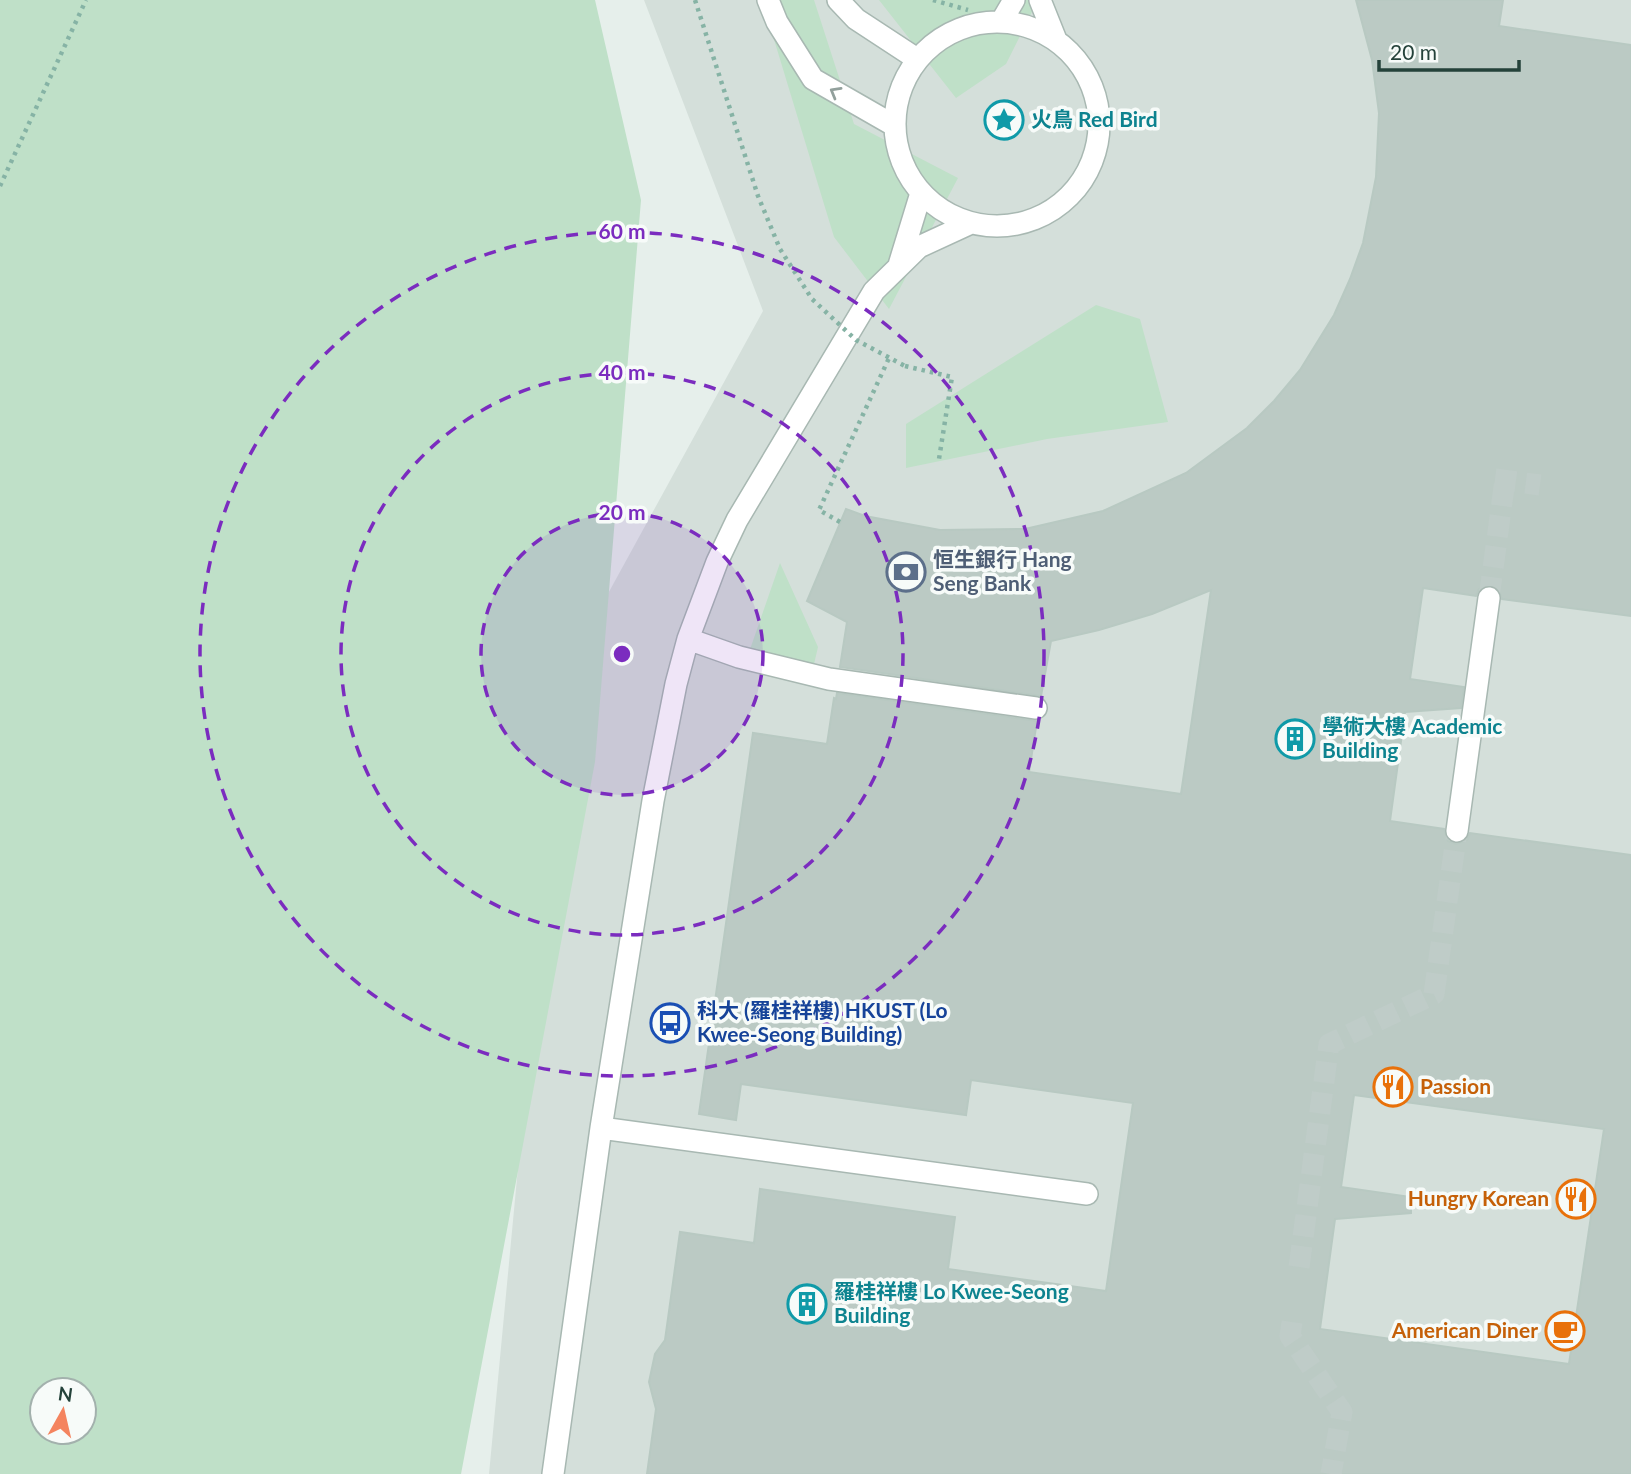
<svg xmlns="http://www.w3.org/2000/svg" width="1631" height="1474" viewBox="0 0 1631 1474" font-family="Lato,'Noto Sans TC',sans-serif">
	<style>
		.built { fill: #d4dfda }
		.green { fill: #bfe0c8; fill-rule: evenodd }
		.building { fill: #bbcac4; stroke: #b8c9c2; stroke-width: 2; fill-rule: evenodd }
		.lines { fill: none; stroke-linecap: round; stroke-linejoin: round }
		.street-tunnel { stroke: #bfccc8; stroke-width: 21; stroke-dasharray: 21 10; stroke-linecap: butt }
		.lane-casing { stroke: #a8b8b2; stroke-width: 24 }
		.street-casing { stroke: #a8b8b2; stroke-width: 24 }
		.path { stroke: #86b3a5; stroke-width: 4.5; stroke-dasharray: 3.5 5; stroke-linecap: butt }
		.lane { stroke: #fff; stroke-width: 21 }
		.street { stroke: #fff; stroke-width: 21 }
		.path-bridge { stroke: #86b3a5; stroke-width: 4.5; stroke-dasharray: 3.5 5; stroke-linecap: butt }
		.oneway { stroke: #92a09c }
		.ring { fill: none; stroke: #7b2cbf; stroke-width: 3.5; stroke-dasharray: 12 9 }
		.labels { text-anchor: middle; stroke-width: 7; stroke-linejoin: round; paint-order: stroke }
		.culture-label { font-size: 21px; font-weight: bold; fill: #0d838f; stroke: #f7fbf9; text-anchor: start }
		.service-label { font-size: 21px; font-weight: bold; fill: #4e5e75; stroke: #f7fbf9; text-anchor: start }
		.transit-label { font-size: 21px; font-weight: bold; fill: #164399; stroke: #f7fbf9; text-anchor: start }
		.food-label { font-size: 21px; font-weight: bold; fill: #c56008; stroke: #f7fbf9; text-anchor: end }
		.centre { fill: #7b2cbf; stroke: #f7fbf9; stroke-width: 3.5 }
		.ring-label { font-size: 21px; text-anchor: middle; font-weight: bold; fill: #7b2cbf; stroke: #f7fbf9; stroke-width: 7; stroke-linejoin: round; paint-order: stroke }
	</style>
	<rect width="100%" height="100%" fill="#e6efeb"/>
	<path class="built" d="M644,0H1631V1474H489L565,672L763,311Z"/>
	<path class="green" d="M0,0H595L641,200L595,762L461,1474H0ZM42,1390H84V1432H42Z
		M762,0H814L854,124L958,178L889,309L834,237Z
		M879,0H1038L1006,64L956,98Z
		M1096,305L1140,319L1168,422L1047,439L906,468V424Z
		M780,563L818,647L811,677L747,658Z"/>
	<path class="building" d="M1356,0H1503L1499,26L1631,45V616L1502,599L1498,588L1490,585L1479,589L1476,596L1423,588L1410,679L1464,687L1461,708L1405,712L1390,821L1444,829L1448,841L1456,844L1467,840L1470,833L1631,855V1474H647L656,1409L649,1382L655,1354L665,1340L680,1232L754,1243L760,1189L955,1217L948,1269L1106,1291L1133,1103L971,1080L966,1115L741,1084L736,1120L699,1114L753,733L827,744L834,698L836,699L837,693L1037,721L1029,772L1181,794L1211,590L1152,614L1099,630L1051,641L1041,696L840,667L847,622L807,601L846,509L865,516L940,530L1025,529L1103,511L1186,473L1247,428L1274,401L1300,370L1334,315L1350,279L1363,243L1376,177L1379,113L1372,60ZM1354,1095L1604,1129L1569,1364L1320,1329L1335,1219L1411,1213V1197L1341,1187Z"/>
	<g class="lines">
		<path class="street-tunnel" d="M1495,479L1540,485
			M1489,598L1505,480
			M1299,1267L1329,1044L1434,994L1457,831
			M1292,1322L1290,1336L1342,1412L1331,1474"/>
		<g class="lane-casing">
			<path id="lane" d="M768,0L777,22L813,79L895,126
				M838,0L856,19L917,59
				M1040,0L1056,40
				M1001,22L1014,0
				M895 124a102 102 0 1 1 204 0a102 102 0 1 1-204 0Z
				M899,265L921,193
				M688,639L739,657L829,679L1036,708
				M601,1128L1087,1194
				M553,1474L601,1128L653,801L676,684L688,639L717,562L737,520L874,291L919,247L971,223"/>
		</g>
		<g class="street-casing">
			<path id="street" d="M1457,831L1489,598"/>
		</g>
		<path class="path" d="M933,0L968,10
			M0,186L86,0
			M905,366L952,377L939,459
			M840,522L819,510L889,358"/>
		<use href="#lane" class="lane"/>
		<use href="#street" class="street"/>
		<path class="path-bridge" d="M695,0L758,196L780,249L812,299L856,340L905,366"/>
	</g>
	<defs><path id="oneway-chevron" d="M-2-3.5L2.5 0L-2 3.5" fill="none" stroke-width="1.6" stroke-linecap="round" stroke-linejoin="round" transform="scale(1.75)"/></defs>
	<use class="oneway" href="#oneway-chevron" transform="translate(835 92) rotate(-150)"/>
	<circle cx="622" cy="654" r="141" fill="#7b2cbf" fill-opacity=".12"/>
	<g class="ring">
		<circle cx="622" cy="654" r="141"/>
		<circle cx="622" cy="654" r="281"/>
		<circle cx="622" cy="654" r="422"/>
	</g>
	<defs>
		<g id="sight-ring" transform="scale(2.0125)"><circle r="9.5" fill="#f7fbf9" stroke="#0f9aa8" stroke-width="1.5"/><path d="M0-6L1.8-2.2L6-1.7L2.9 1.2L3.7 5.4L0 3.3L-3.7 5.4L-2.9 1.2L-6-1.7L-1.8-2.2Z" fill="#0f9aa8"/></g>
		<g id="bank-ring" transform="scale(2.0125)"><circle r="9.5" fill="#f7fbf9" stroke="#5c6f8a" stroke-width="1.5"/><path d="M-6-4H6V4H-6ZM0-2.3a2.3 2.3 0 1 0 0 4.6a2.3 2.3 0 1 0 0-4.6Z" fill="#5c6f8a"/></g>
		<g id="building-ring" transform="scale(2.0125)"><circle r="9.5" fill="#f7fbf9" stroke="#0f9aa8" stroke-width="1.5"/><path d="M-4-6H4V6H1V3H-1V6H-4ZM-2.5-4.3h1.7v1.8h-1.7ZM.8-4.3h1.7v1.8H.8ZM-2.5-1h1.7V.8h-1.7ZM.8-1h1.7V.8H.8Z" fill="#0f9aa8"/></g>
		<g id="bus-ring" transform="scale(2.0125)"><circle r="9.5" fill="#f7fbf9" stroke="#1a4fb4" stroke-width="1.5"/><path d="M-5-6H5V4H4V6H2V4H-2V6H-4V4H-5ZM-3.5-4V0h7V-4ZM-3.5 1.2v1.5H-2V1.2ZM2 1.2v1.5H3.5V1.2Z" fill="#1a4fb4"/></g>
		<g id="restaurant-ring" transform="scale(2.0125)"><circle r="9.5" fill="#f7fbf9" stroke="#e8710a" stroke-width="1.5"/><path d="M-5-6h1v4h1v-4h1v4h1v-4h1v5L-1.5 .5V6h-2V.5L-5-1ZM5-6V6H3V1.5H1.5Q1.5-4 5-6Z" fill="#e8710a"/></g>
		<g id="cafe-ring" transform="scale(2.0125)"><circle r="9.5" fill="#f7fbf9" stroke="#e8710a" stroke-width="1.5"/><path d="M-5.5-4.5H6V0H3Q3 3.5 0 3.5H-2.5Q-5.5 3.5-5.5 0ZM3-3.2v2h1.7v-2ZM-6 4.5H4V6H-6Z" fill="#e8710a"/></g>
	</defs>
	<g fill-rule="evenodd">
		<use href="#sight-ring" x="1004" y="120"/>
		<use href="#bank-ring" x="906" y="572"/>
		<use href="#building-ring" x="1295" y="739"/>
		<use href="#bus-ring" x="670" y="1023"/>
		<use href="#restaurant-ring" x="1393" y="1087"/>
		<use href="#restaurant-ring" x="1576" y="1199"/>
		<use href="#building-ring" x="807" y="1304"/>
		<use href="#cafe-ring" x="1565" y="1331"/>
	</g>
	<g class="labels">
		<g class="culture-label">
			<text x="1031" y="127">火鳥 Red Bird</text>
			<text x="1322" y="734">學術大樓 Academic<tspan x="1322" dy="24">Building</tspan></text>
			<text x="834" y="1299">羅桂祥樓 Lo Kwee-Seong<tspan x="834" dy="24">Building</tspan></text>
		</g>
		<g class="service-label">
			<text x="933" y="567">恒生銀行 Hang<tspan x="933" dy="24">Seng Bank</tspan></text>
		</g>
		<g class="transit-label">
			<text x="697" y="1018">科大 (羅桂祥樓) HKUST (Lo<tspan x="697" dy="24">Kwee-Seong Building)</tspan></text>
		</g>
		<g class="food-label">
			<text x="1420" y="1094" text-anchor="start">Passion</text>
			<text x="1549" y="1206">Hungry Korean</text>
			<text x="1538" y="1338">American Diner</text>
		</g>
	</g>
	<circle cx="622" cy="654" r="10" class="centre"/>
	<g class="ring-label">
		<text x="622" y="239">60 m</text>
		<text x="622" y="380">40 m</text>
		<text x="622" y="520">20 m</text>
	</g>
	<g transform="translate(63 1411) rotate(8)"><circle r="33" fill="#f7fbf9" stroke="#a3b1ad" stroke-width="2"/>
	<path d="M0-5L12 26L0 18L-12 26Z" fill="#f4845f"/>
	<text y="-10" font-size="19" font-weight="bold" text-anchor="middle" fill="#24423a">N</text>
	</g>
	<path d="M1379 60v10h140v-10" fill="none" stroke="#24423a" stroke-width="3.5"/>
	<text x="1390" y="60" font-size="21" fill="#24423a" stroke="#f7fbf9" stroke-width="5" paint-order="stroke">20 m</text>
</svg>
